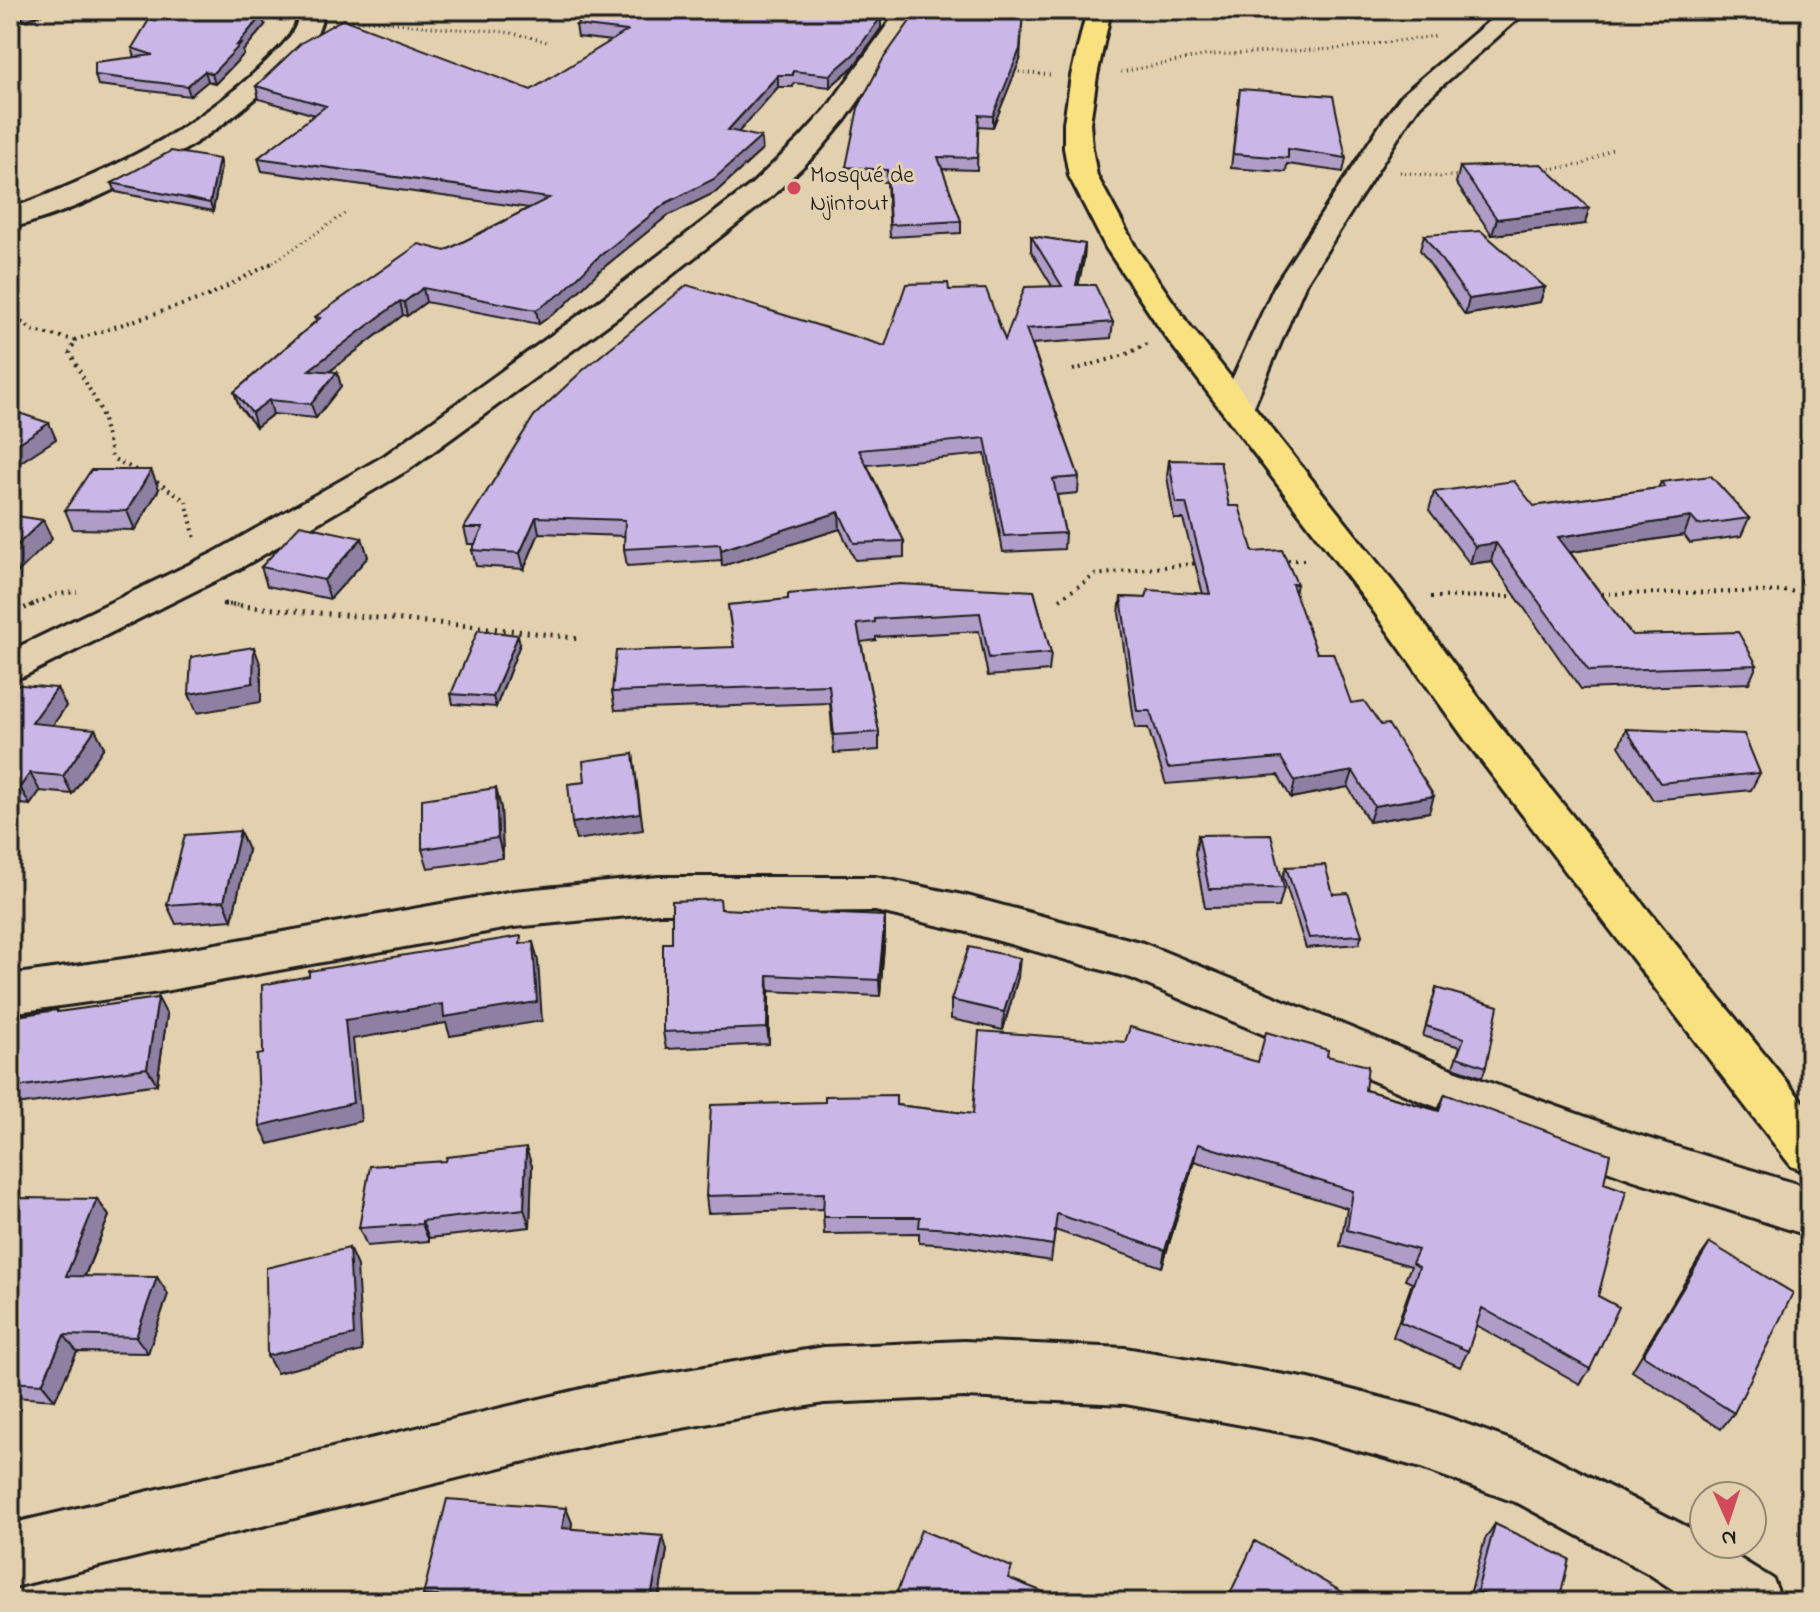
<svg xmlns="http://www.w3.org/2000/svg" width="1820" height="1612" viewBox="0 0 1820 1612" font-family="'Indie Flower',sans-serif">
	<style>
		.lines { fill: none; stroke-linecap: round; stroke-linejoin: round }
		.street-casing { stroke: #1c1c1c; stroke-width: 6 }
		.secondary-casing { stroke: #1c1c1c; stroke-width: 6 }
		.highway-casing { stroke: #1c1c1c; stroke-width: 6 }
		.path-far2 { stroke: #1c1c1c; stroke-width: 3; stroke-dasharray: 1 4; stroke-linecap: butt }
		.path-far1 { stroke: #1c1c1c; stroke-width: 4; stroke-dasharray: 2 5; stroke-linecap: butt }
		.path { stroke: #1c1c1c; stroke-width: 5; stroke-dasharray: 2 6; stroke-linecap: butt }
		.street { fill: #e3d0ae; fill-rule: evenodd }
		.secondary { fill: #e3d0ae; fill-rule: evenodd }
		.highway { fill: #fae180; fill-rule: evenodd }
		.wall { fill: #af9dc7; stroke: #1c1c1c; stroke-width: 2 }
		.shaded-wall { fill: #8e80a2; stroke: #1c1c1c; stroke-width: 2 }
		.building { fill: #cbb7e7; stroke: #1c1c1c; stroke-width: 2 }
		.poi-dot { fill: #d1495b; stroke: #e3d0ae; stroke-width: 3 }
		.labels { text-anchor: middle; stroke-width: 6; stroke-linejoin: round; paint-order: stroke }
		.far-poi-label { font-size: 24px; fill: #1c1c1c; stroke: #e3d0ae; text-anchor: start }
	</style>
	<rect width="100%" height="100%" fill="#e3d0ae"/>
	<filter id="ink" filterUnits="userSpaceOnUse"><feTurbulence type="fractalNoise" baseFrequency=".0125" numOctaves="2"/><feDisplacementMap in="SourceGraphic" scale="16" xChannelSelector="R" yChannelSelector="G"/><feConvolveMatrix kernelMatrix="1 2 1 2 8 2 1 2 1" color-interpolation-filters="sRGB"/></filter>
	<g filter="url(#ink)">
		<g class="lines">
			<g class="street-casing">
				<path id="street" d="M299,10H323C323,35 301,54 285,71C218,139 103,205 10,228V209C104,174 195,132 268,60C282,46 299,32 299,10Z
					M898,10H922L845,120L819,151L772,196L625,312L408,470L239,569L24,676L10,680V651L213,553L384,456L603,298L752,184L799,139L827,108Z
					M1502,10H1528L1420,105L1410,119L1305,285L1254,406L1249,413L1237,416L1225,413L1220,406L1275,285L1385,118L1402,95Z
					M659,877H875L967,896L1143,943L1454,1070L1631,1133L1810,1188V1236L1631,1179L1418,1100L1131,978L967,932L875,911L659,913L514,927L159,992L10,1013V975L159,954L514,891Z"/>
			</g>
			<g class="secondary-casing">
				<path id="secondary" d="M964,1341L1125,1348L1309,1379L1421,1408L1536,1449L1693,1530L1704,1536V1544H1716L1773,1579L1782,1602H1692L1649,1574L1520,1504L1421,1468L1309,1437L1125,1404L964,1397L824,1403L603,1442L10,1588V1524L603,1384L824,1347Z"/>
			</g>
			<g class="highway-casing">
				<path id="highway" d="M1087,10H1111L1097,76L1090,123L1092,148L1097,176L1136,248L1187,322L1400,591L1499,725L1810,1111V1173L1791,1166L1469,745L1372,609L1165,336L1106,248L1069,176L1064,148V123L1071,76Z"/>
			</g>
			<path class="path-far2" d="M342,22C381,18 417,27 456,29C489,30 517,31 549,43
				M1009,71L1051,75
				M1121,72L1208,55L1336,49L1436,36
				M1540,170L1582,165L1614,148
				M1400,172L1440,177L1462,175
				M269,265L346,213"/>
			<path class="path-far1" d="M10,314L34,331L75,340
				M1073,370L1125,355L1147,344
				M142,473L112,458L101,411L70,353L75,340L206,297L272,263
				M151,478L186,501L195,539
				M1281,560H1307
				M1595,594L1810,591
				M1431,597L1521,596
				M1060,599L1095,575L1199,563
				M222,604L243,606
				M30,606L57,594L77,592"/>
			<path class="path" d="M224,604C343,617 462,622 580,639
				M10,615L34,604"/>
			<use href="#street" class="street"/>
			<use href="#secondary" class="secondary"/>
			<use href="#highway" class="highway"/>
		</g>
		<path class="wall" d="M10,10H53L24,21L10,16Z
			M881,17V28L854,66L830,87L794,83L793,87H778L738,132L762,150L716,192L667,216L598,272L564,306L539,324L426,302L407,316L403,315L329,372H337L341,386L316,418L273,414L256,427L239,406L234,392L316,321L315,317L529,208L262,171L258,158L315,115L259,99L256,86L531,90L611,41L578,37L576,25Z
			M265,25L243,51L244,54L215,84L208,81L190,96L98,85L95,75L135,57L132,48Z
			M1020,60L993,127L978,126L977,170L942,169L961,221V233L890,237L887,182L846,178V167Z
			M1240,89L1346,158L1343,172L1287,164L1286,172L1231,168Z
			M219,159L221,167L213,211L116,192L112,183Z
			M1460,167L1585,224L1492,235L1456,183Z
			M1424,235L1545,287L1540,302L1465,315L1420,250Z
			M1031,236L1085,244L1084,259L1078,285L1113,322L1111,338L1032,344L1079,477L1078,493L1057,495L1065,533L1064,549L1003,552L985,454L867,465L904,541V557L855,560L840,529L722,566V560L627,566L624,549L625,536L539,533L524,569L476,566L472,550L475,544H468L464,528L885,346L949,290L1005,340L1052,286L1031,251Z
			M1169,460L1229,506L1253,552L1297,584L1295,594L1317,653L1351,703L1429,812L1369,822L1348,787L1291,798L1278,775L1166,784L1148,728H1135L1119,613L1121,597L1146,598L1203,594L1183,519H1174L1167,476Z
			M1661,482L1749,518L1741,536L1690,543L1684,535L1570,552L1632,635L1757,665L1749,683L1581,689L1491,561L1470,564L1429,510L1434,492L1534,506L1658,488Z
			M159,489L135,530L73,529L65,510Z
			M362,538L368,557L330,599L267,586L261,567Z
			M1034,591L1051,653L1049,671L988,676L979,631L876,637V640L861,642L879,732V750L834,753L830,703L615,710L612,692L734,647L728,605Z
			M520,644L496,707L453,704L451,694Z
			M10,684L66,706L53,725L104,747L72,794L40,791L30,805L10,803Z
			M1626,729L1760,773L1751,790L1653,800L1619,746Z
			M501,808L503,858L428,868L422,849Z
			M1198,835L1284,888L1279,907L1205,908L1195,854Z
			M248,850L232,920L176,924L167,905Z
			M1286,867L1333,894L1362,935L1359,944L1306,948L1283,876Z
			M721,909L885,933L880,996L769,991V1044L666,1049L663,1032L672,943Z
			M1018,977L1003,1030L951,1019V1000Z
			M1436,988L1486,1067L1482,1077L1453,1067L1460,1047L1423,1036Z
			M57,1010L59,1012L167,1015L157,1084L10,1106V1017Z
			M1327,1056L1365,1090L1438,1110L1445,1094L1604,1183L1598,1296L1590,1369L1580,1384L1476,1325L1468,1351L1460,1367L1393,1337L1412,1283L1405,1280L1411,1266L1340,1246L1347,1208L1194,1161L1162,1267L1055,1230L1051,1261L951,1245L919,1243V1233L824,1234L823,1209L708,1213L706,1196L896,1105L973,1114L1258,1062Z
			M532,1166L530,1227L429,1238V1241L367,1246L359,1228Z
			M97,1199L109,1216L85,1276L168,1294L148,1353L77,1352L55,1400L14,1397L10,1404V1221Z
			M1710,1243L1734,1413L1721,1429L1632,1371L1698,1260Z
			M566,1508L572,1523L571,1529L667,1550L658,1602H427L423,1595Z
			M1495,1524L1559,1602H1468L1485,1539Z"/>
		<path class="shaded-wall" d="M23,10H53L24,21L20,11Z
			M1023,10L1020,60L993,127V116Z
			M262,15L265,25L243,51L244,54L215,84L212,74Z
			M881,17V28L854,66L830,87V75Z
			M205,71L208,81L190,96L187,86Z
			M778,75V87L729,143L728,130Z
			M761,137L762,150L716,192L667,216L598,272L564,306L539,324L536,310L596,259L666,203Z
			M219,159L221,167L213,211L210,203Z
			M1589,208L1585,224L1492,235L1497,219Z
			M1085,244L1084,259L1075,301L1076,285Z
			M1545,287L1540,302L1465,315L1469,299Z
			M423,288L426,302L407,316L404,302Z
			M400,301L403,315L313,384L309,370Z
			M337,372L341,386L316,418L311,404Z
			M269,400L273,414L256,427L252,413Z
			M49,423L56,439L10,469V449Z
			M151,470L159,489L135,530L127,511Z
			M839,512L840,529L722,566L721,550Z
			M536,517L539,533L524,569L520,553Z
			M1691,517L1684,535L1552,555L1558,537Z
			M43,520L52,539L10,580V552Z
			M362,538L368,557L330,599L324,580Z
			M1496,543L1491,561L1470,564L1475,546Z
			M518,635L520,644L496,707L493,697Z
			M254,647L261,666V702L197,713L189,694Z
			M57,688L66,706L42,741L32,723Z
			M95,729L104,747L72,794L63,776Z
			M633,754L643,830L576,840L572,823Z
			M1353,771L1348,787L1291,798L1295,781Z
			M30,773L40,791L30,805L20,787Z
			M496,788L501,808L503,858L498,838Z
			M1434,796L1429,812L1369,822L1374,806Z
			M240,831L248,850L232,920L224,901Z
			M885,916V933L880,996L879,980Z
			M533,942L538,961L542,1021L450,1036L446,1023L353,1039L361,1121L269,1144L260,1126L345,1020Z
			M1020,958L1018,977L1003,1030L1004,1012Z
			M768,975L769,991V1044L767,1028Z
			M158,998L167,1015L157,1084L147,1068Z
			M1198,1144L1194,1161L1162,1267L1165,1250Z
			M526,1148L532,1166L530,1227L524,1209Z
			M97,1199L109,1216L78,1292L66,1276Z
			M422,1221L429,1238V1241L422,1224Z
			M349,1248L357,1266L362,1351L277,1373L267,1356Z
			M157,1277L168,1294L148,1353L136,1337Z
			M64,1335L77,1352L55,1400L42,1384Z
			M10,1392L14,1397L11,1404L10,1403Z
			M566,1508L572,1523L568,1543L562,1528Z
			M663,1536L667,1550L658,1602H650Z"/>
		<path class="building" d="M155,10H243L262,15L237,45L241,44L212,74L205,71L187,86L95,75V62L153,55L132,48Z
			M593,10H877L881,17L854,54L830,75L793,71V75H778L728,130L761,137L714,179L666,203L596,259L562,293L536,310L423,288L404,302L400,301L309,370L337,372L311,404L269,400L252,413L234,392L320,318L315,317L419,244L445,251L549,198L258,158L326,106L256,86L301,43L343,19L531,90L627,31L576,25Z
			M918,10H1023L1020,49L993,116L979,115L977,158L938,157L961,221L890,225L887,170L846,167L858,108L883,59Z
			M1240,89L1333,96L1346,158L1288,149V158L1233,154Z
			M171,151L219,159L210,203L112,183Z
			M1541,164L1589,208L1497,219L1460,167Z
			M1481,231L1545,287L1469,299L1424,235Z
			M1031,236L1085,244L1076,285H1095L1113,322L1026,329L1079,477L1053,479L1065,533L1004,536L985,438L859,450L904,541L854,543L839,512L721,550L720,544L624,549L625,520L536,517L520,553L472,550L483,528H464L534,416L582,371L687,285L885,346L906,284L948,283L949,290L986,289L1005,340L1025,287L1062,286Z
			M10,410L49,423L10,449Z
			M1169,460L1220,461L1229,506H1239L1253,552L1282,550L1297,584H1292L1317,653H1333L1351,703L1364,701L1381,725L1388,724L1434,796L1374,806L1353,771L1295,781L1281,758L1168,768L1150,711H1137L1121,597L1146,598L1148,590L1210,594L1186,503H1176Z
			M91,470H151L127,511L65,510Z
			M1711,476L1749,518L1698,525L1691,517L1558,537L1632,635L1738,632L1757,665L1589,671L1496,543L1475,546L1434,492L1514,481L1534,506L1665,487L1661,482Z
			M10,515L43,520L10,552Z
			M300,525L362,538L324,580L261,567Z
			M900,584L1034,591L1051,653L989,658L980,613L875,619V622L857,624L879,732L834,735L829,685L612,692L616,651L734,647L728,605L788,599V594Z
			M478,630L518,635L493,697L451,694Z
			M254,647L253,683L189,694L191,657Z
			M10,684L57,688L32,723L95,729L63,776L30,773L20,787L10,786Z
			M1626,729L1744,734L1760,773L1660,783Z
			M633,754L640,813L572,823L568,784L585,782L583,761Z
			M496,788L498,838L422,849V799Z
			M240,831L224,901L167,905L185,835Z
			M1271,834L1284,888L1209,889L1198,835Z
			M1325,865L1333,894L1348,893L1362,935L1309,938L1286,867Z
			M720,899L721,909L885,916L879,980L768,975L767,1028L663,1032V943H672V901Z
			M521,936L520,944L533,942L537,1002L444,1017L443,1004L345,1020L353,1103L260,1126L257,1055L263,1054L262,985L309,976V971Z
			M969,947L1020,958L1004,1012L951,1000Z
			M1436,988L1498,1006L1486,1067L1457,1057L1464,1038L1426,1026Z
			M158,998L147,1068L10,1088V1017L57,1010V1012Z
			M1130,1027L1258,1062L1266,1032L1328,1050L1327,1056L1368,1066L1365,1090L1439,1111L1445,1094L1610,1154L1604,1183L1626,1191L1598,1296L1619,1307L1590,1369L1482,1308L1468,1351L1400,1322L1419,1267L1412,1263L1418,1250L1347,1230L1353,1191L1198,1144L1165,1250L1057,1214L1053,1245L952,1229L919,1227L920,1217H823L824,1193L706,1196L711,1105L825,1102V1096L896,1095V1105L973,1114L979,1031L1125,1042Z
			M526,1148L524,1209L422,1221V1224L359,1228L370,1166L446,1161L447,1157Z
			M20,1198L97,1199L66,1276L157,1277L136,1337L64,1335L42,1384L10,1382V1221Z
			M1710,1243L1793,1293L1734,1413L1643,1355Z
			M349,1248L354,1335L267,1356L266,1268Z
			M447,1499L566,1508L562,1528L663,1536L650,1602H524L423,1595Z
			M1495,1524L1569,1559L1559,1602H1499L1477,1591Z
			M921,1530L1012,1567L1008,1578L1069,1602H893Z
			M1255,1541L1359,1602H1226Z"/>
	</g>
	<circle class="poi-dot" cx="794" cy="188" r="8"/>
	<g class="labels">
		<g class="far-poi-label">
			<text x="810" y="182">Mosqué de<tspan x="810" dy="28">Njintout</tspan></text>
		</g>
	</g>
	<rect width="1820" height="1612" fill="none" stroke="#e3d0ae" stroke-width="40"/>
	<rect x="20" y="20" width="1780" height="1572" fill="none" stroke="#1c1c1c" stroke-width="3" filter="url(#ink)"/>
	<g transform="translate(1728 1520) rotate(177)"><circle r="38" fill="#e3d0ae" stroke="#938874" stroke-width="2"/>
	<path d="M0-6L14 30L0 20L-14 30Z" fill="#d1495b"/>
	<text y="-12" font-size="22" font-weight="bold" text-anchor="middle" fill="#1c1c1c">N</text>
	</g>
</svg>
